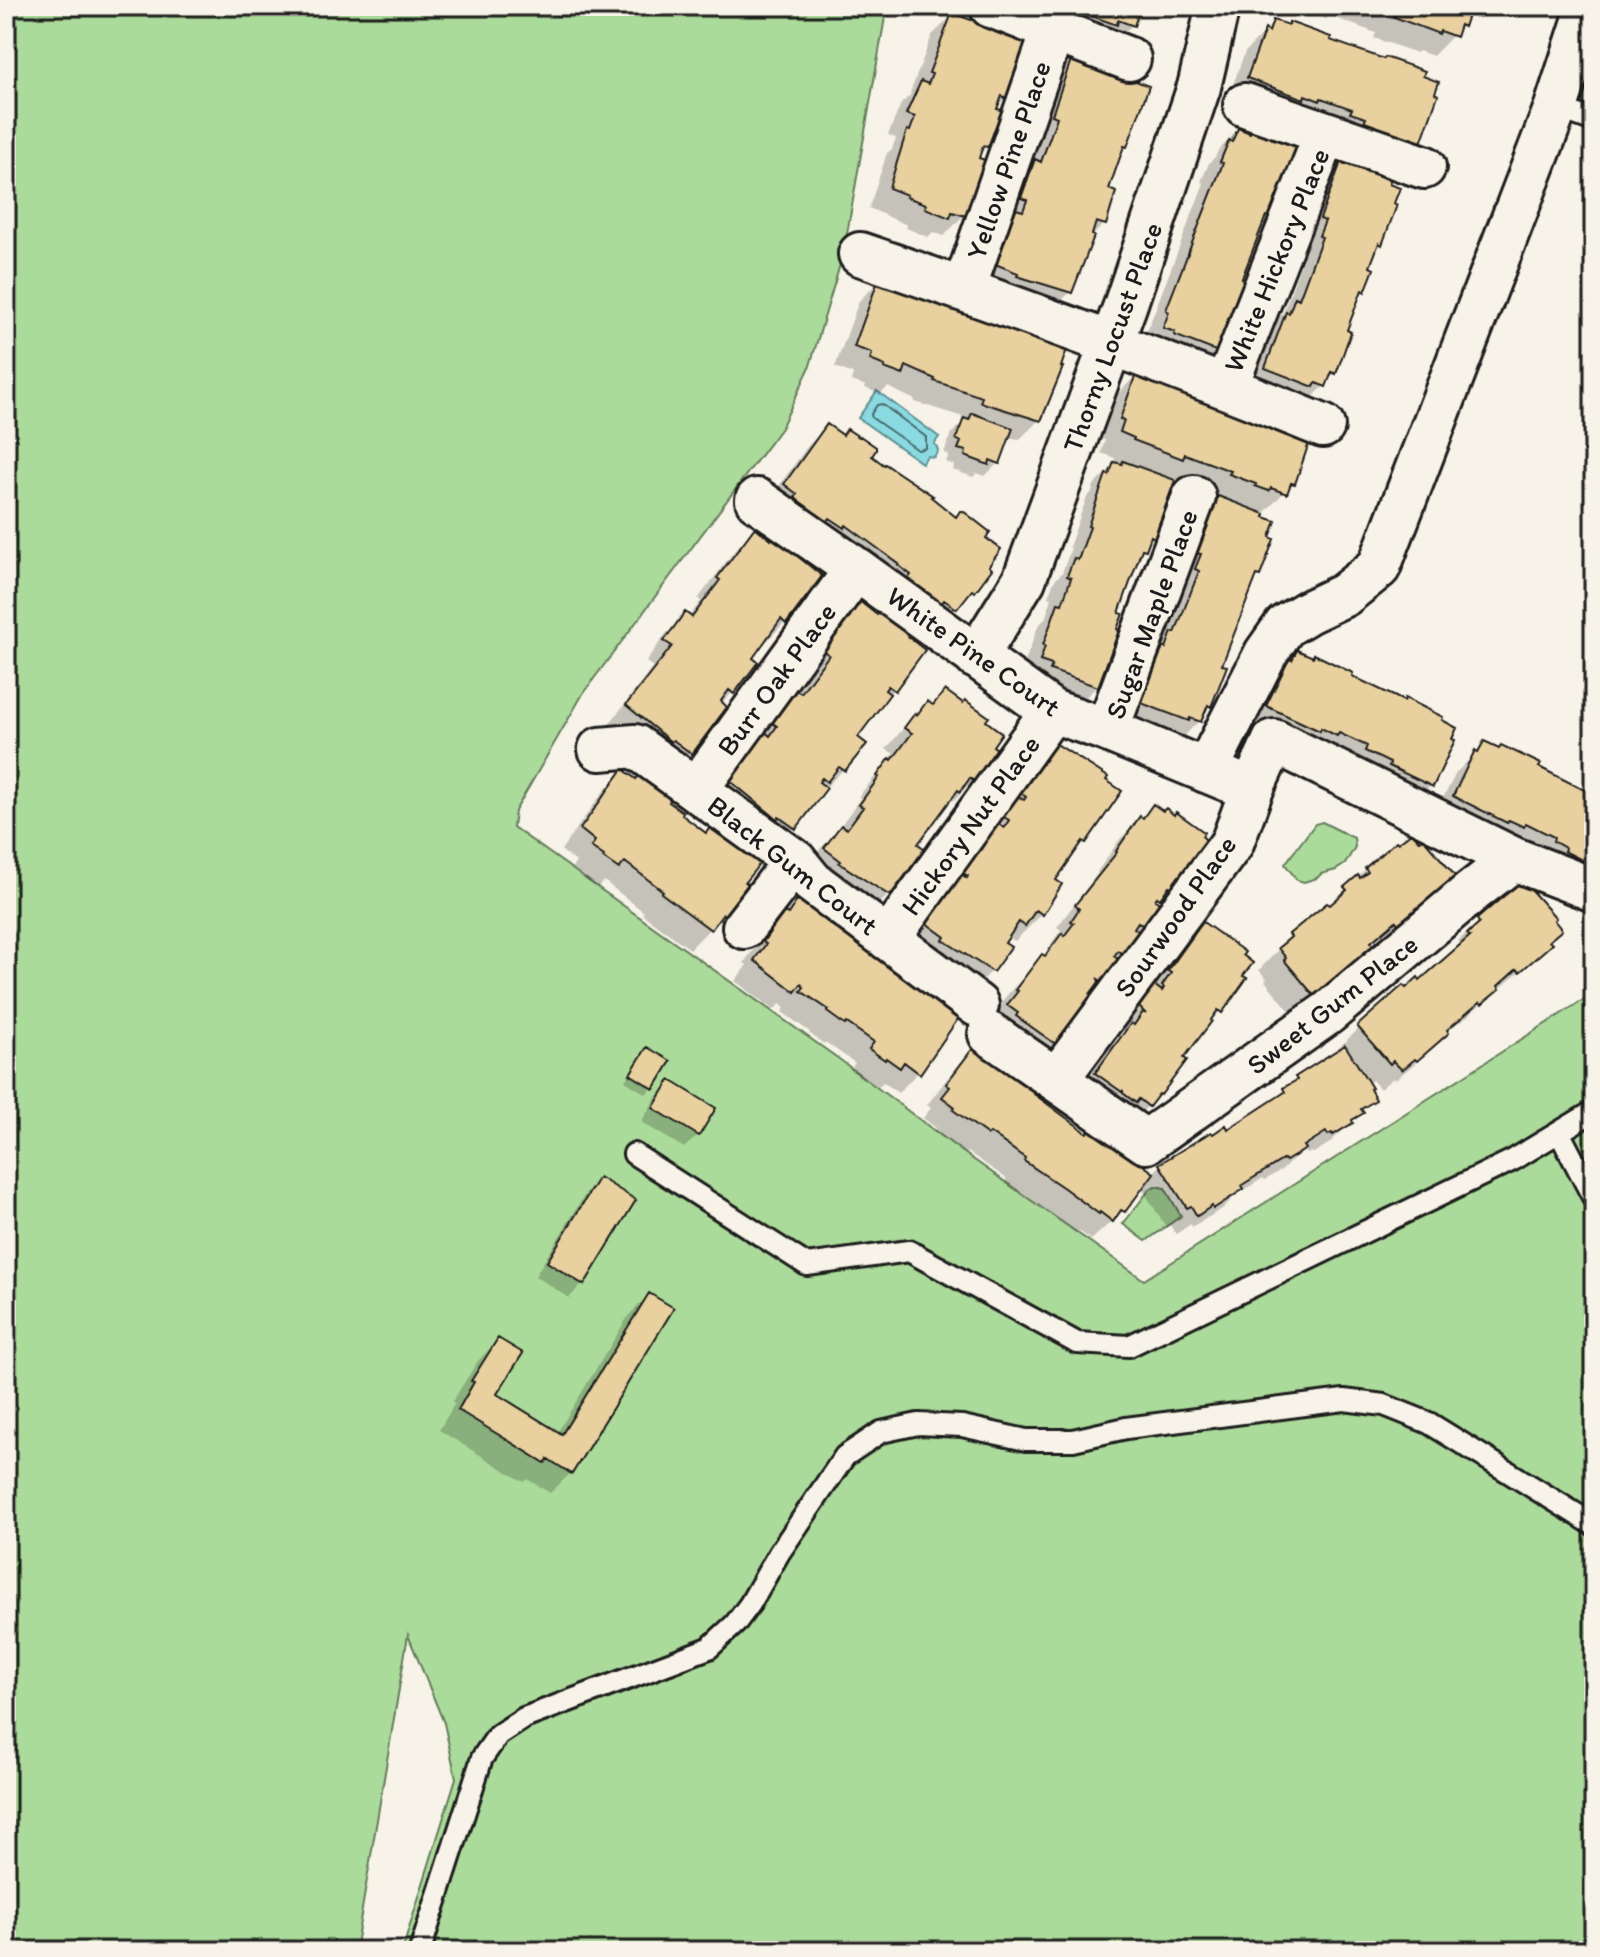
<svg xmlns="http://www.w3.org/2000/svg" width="1600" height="1957" viewBox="0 0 1600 1957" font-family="Itim,sans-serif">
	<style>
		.green { fill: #abdb9a; stroke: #647c5b; stroke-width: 2 }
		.water { fill: #89dbe1; stroke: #5d8f92; stroke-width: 2 }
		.shadow { fill: #0003 }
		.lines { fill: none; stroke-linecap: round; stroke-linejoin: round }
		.shore { stroke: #48686b; stroke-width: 2 }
		.building { fill: #e9d19f; stroke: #1c1c1c; stroke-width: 2 }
		.service-casing { stroke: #1c1c1c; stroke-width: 26 }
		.minor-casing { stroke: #1c1c1c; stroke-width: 48 }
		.service { stroke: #f7f3e8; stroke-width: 20 }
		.minor { stroke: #f7f3e8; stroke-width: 42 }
		.labels { text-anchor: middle; stroke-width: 6; stroke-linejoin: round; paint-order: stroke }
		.street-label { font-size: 28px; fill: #1c1c1c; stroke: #f7f3e8 }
	</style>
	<rect width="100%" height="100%" fill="#f7f3e8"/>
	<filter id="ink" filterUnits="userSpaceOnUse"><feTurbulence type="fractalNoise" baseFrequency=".0125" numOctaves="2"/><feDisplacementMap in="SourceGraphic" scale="16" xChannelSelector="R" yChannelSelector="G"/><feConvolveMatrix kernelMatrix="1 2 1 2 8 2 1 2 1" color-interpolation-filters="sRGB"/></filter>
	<g filter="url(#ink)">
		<path class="green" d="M6,6H887L844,251L809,369L781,428L584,692L515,811L513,827L839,1059L960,1150L1144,1280L1594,993V1951H402L456,1778L444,1723L408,1635L355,1951H6Z
			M1322,822L1354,838L1355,847L1345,864L1336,870L1321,874L1317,878L1304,882L1297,880L1285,864L1315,824Z
			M1155,1186L1165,1188L1181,1216L1146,1241L1123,1224L1150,1189Z"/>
		<path class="water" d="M877,391L939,437L934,444L937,447L938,451L934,457L927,456L922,463L858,418Z"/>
		<path class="shadow" d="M1016,6H1143L1136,14L1132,25L1111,45Z
			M1289,6H1469L1462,26L1433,56L1419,51L1417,53L1374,38L1376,33L1330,16L1326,19Z
			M953,15L1006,97L994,110L987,146L978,155L964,215L944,236L933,232L928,237L906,228L907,225L869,208L887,153L892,149L896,138L888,135L901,104L911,94L910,93L932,35Z
			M1274,22L1327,41L1419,142L1399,162L1228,98L1245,52Z
			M1072,59L1125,145L1120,151L1106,190L1104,224L1092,236L1070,292L1050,313L976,284L1052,79Z
			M1238,130L1248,134L1252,130L1267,216L1262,221L1239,279L1219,352L1199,372L1144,348L1150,333L1147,331L1204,183L1201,182L1209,163L1215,157L1218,151Z
			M1342,164L1381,244L1374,251L1364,291L1357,298L1334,372L1327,380L1324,386L1304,406L1246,389L1266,335L1272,328L1276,320L1283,313L1303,258L1300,256L1321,184Z
			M879,281L945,309L1008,331L1012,326L1039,420L1019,440L1008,437L998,463L985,476L977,473L973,477L953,470L954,465L946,462L949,455L944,453L951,434L963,422H961L963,417L915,402V400L888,387L880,394L865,388L866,386L851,381L853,374L835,367L859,301Z
			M1138,373L1206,405L1293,483L1264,513L1262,518L1258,575L1252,581L1219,666L1209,706L1203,712L1199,721L1179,741L1122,723L1198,519L1219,498L1211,495L1212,491L1173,478L1152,536L1137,556L1116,614L1097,686L1076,707L1021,682L1026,666L1024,665L1038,626L1045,619L1052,598L1048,597L1054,581L1062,573L1071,548L1069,547L1087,497L1092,492L1094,485L1117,462L1114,460L1115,458L1101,453L1105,440L1101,439L1118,394Z
			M827,426L983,539L974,590L935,628L765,505L807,447Z
			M755,530L785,622L765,643L762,641L750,658L755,662L732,693L721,704L690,753L670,773L649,761L607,727L653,667L646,662L665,635L685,615L689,617L701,601L698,599L735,550Z
			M831,629L923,651L856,737L864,744L843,770L820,793L794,828L768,854L703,807L769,719L796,693L804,682L798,678Z
			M1298,652L1349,677L1431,785L1411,806L1248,726L1277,672Z
			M945,692L973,780L953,801L950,798L916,844L922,849L888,895L868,915L805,869L821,848L842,827L840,826L861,798L858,797L894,754L886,749L907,724L927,703L931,706Z
			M1484,744L1590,794L1594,792V896L1434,816L1456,773Z
			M1055,746L1085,842L1069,858L1053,881L1059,885L1042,914L1015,941L1010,938L1003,945L992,971L965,997L900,950L1028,773Z
			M623,772L667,803L724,914L690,949L642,914L644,912L604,881L597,888L584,879L586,877L572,868L576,862L561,850L603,792Z
			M1153,807L1170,887L1154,902L1143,925L1137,932L1104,982L1089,996L1056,1044L1035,1064L989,1026L999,1012L996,1011L1007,995L1054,944L1052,942L1061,930L1057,927L1098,873L1097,872L1120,839Z
			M1366,869L1453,877L1433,897L1389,935L1388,933L1377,943L1375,940L1370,944L1295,1017L1265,981L1267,979L1259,970L1291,936L1328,906Z
			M1522,882L1529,964L1498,990L1497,989L1460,1023L1458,1020L1445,1032L1446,1033L1426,1054L1395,1080L1393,1078L1380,1089L1372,1080L1367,1084L1373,1099L1330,1143L1312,1154L1311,1152L1307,1154L1305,1151L1294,1158L1283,1169L1265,1180L1263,1178L1235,1196L1222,1209L1192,1227L1191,1224L1176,1234L1170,1225L1166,1227L1141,1187L1123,1211L1091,1240L1079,1231L1077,1233L1044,1208L1005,1182L1007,1179L968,1152L966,1154L934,1131L936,1128L923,1118L931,1108L927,1105L956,1067L976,1047L1031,1094L1087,1136L1152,1174L1161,1165L1212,1137L1227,1131L1270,1104L1296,1079L1340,1051L1338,1048L1403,988L1406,991L1419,983L1450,956L1448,955L1460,944L1458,941Z
			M803,895L844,935L918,1072L898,1093L883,1082L878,1087L865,1077L863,1079L850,1070L855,1063L825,1042L824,1044L809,1033L810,1032L782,1012L785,1008L780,1004L774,1010L735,981L747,965L744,963L764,934Z
			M1204,925L1220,1011L1207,1024L1181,1059L1160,1094L1128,1126L1076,1094L1111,1046L1125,1032L1120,1028L1134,1008L1150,993L1183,945Z
			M648,1049L652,1088L646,1094L625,1081L641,1055Z
			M671,1082L698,1135L684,1148L641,1122L657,1096Z
			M600,1179L634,1201L582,1284L569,1298L535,1276L586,1193Z
			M649,1295L571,1473L550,1493L527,1479L524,1482L439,1430L455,1403L452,1402L478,1361L498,1340L495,1395L557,1433L629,1315Z"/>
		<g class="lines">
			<path class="shore" d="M882,404L926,437V448L918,450L872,418L871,414L877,405Z"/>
		</g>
		<path class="building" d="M1079,6H1145L1144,8L1141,6L1134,26L1118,20L1117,25L1077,11Z
			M1377,6H1471L1464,27L1460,25L1456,37L1440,31L1439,34L1394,17L1395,13Z
			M952,13L971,20L972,18L1008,31L1030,41L1008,99L1002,96L997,109L1002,110L988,147L983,146L979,158L985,160L966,216L952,212L950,218L925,208L926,204L906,197L907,195L889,188L907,130L910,131L915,117L906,114L921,81L928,84L932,74L929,73Z
			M1273,20L1289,25V22L1331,37L1330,40L1384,59L1385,57L1425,71L1423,76L1439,82L1435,93L1438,95L1421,143L1364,122L1366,118L1350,113L1352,109L1321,98L1320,101L1305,95L1304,99L1247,78L1265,29L1269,32Z
			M1072,57L1149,86L1127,147L1124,146L1109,189L1116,192L1106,225L1096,222L1092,235L1094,236L1072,293L1017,276L1018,273L995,264L1016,209L1023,211L1027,200L1021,198L1035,159L1041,162L1057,117L1052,115Z
			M1238,128L1250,133L1252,128L1299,147L1281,191H1279L1269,217L1266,216L1242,278L1246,279L1240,295L1243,296L1221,353L1174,335L1175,332L1163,328L1169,312L1166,310L1223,163L1220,162L1229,140L1232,142Z
			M1341,162L1390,180L1389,184L1400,188L1394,203L1397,205L1382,245L1379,243L1370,267L1374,269L1365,292L1362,290L1347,330L1351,332L1336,374L1332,372L1326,387L1316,383L1314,387L1265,368L1286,312L1289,313L1295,297L1299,299L1322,237L1319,236L1325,221L1320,219Z
			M879,278L949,304L948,308L1010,330L1012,324L1069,343L1061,367H1063L1041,421L980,402L982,397L934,381L935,379L906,366L903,375L884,368L885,366L870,360L872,353L854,347Z
			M1137,371L1210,400L1209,404L1311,437L1295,484L1291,483L1287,494L1271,488L1269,491L1255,486L1256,484L1229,474L1231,471L1185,454L1183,459L1133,440L1134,438L1120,432L1124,420L1120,419Z
			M972,413L1013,428L1000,464L990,460L989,465L965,456L966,451L958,449L961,442L956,439L964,418L969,420Z
			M827,424L843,435L847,429L859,437L860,436L876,447V450L872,456L884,465L885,464L933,496L931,497L956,517L960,511H963L990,532L986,538L1001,549L989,566L992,569L975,592L972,590L957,609L944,600L941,604L907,580L911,575L898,565L899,564L846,525L845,528L830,518L827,522L795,498L797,494L784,484Z
			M1123,461L1175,480L1154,538L1151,536L1146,550L1142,549L1119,613L1123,614L1117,629L1119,630L1098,687L1050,670L1052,665L1040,661L1045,646L1043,645L1058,603L1062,604L1071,578L1067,576L1074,558L1078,560L1090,527L1088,526L1106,474L1109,475L1114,462L1122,464Z
			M1218,496L1265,514L1264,517L1276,521L1270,537L1274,539L1260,576L1257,575L1222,665L1227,666L1211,707L1208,705L1201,722L1190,718L1189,721L1141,703L1163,646L1166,648L1172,632L1175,633L1199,571L1195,569L1201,554L1196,553Z
			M755,527L771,540L773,536L822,576L786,624L781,619L753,658L758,662L734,694L729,690L721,701L727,707L692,754L673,740L671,742L626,705L672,646L664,641L685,612L692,617L720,580L717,578Z
			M858,600L877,615L879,613L909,635L908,637L925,650L895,691L888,686L885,690L890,694L858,737L867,744L845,771L839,767L827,782L822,778L819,782L827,788L796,829L779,817L777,819L728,779L764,731L770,736L777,726L771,722L796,690L801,693L829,655L823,650Z
			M1297,650L1313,657L1314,654L1353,673L1352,676L1404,701L1405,698L1443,717L1442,720L1457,728L1452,739L1455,740L1433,787L1389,766L1390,763L1365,751L1367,746L1339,733L1337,736L1321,728L1320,731L1266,706L1289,659L1292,660Z
			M945,690L963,703L965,700L989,717L986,721L1002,733L993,746L998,750L975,782L970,778L960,792L958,790L918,844L925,849L890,896L839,863L841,861L824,848L841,825L847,829L863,807L859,805L879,777L877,776L890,758L892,760L912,733L904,728L915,713L917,715L927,701L933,705Z
			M1484,741L1499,748L1501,745L1541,764L1539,767L1590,793L1592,789L1594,790V866L1564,851L1565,848L1553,841L1554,837L1526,823L1524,827L1509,820L1507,823L1453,796L1475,750L1478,752Z
			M1055,743L1108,777L1106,780L1122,791L1086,843L1083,841L1056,880L1062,884L1043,915L1036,910L1025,926L1019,922L1005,943L1011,947L993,972L943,940L945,937L926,923L960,873L967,878L968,876L961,872L976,850L979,852L983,846L980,845L996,822L1004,828L1009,820L1002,816L1016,795L1024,800L1026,797L1021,793Z
			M623,769L636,779L640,774L673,797L669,802L683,812L682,815L706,833L710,827L761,862L745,882L748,884L725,915L723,914L711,930L661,893L663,891L625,862L619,869L603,858L604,856L591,847L595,841L580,829Z
			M1153,804L1163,811L1166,808L1174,815L1176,812L1204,832L1202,836L1206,840L1171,888L1169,886L1160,899L1157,897L1155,900L1161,904L1145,927L1138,922L1134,928L1141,933L1125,955L1118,951L1114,956L1121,961L1105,983L1098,979L1099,982L1090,994L1093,996L1057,1045L1016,1016L1018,1013L1007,1005L1018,991L1015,990L1042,954L1045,956L1062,933L1064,936L1074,923L1071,921L1079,909L1075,905L1117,852L1116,851L1140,816L1143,818Z
			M1412,832L1419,841L1423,838L1456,877L1410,916L1409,915L1398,924L1396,921L1371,942L1373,945L1361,956L1363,959L1316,998L1284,960L1286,958L1278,948L1291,937L1289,934L1327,903L1330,905L1347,890L1344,887L1358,875L1360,878L1368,872L1365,868L1396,841L1398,843Z
			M1522,880L1556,918L1554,920L1562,930L1549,941L1552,944L1520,972L1517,969L1498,986L1500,989L1482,1004L1480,1002L1447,1030L1449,1033L1417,1061L1415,1059L1402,1070L1393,1061L1390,1064L1357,1026L1403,985L1406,988L1418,977L1420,980L1470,936L1467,934L1479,923L1477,919Z
			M802,893L851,929L847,935L962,1013L920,1074L904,1062L900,1068L886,1058L885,1060L869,1049L874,1042L847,1023L845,1025L827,1012L829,1010L801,991L804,987L801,984L795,992L754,960L766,944L763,942L784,912L788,914Z
			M1203,922L1245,952L1243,955L1253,963L1243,976L1247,978L1222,1013L1218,1010L1211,1020L1212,1021L1184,1058L1187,1060L1161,1095L1159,1094L1149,1107L1139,1099L1136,1103L1123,1093V1090L1122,1092L1095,1073L1131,1023L1134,1025L1143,1012L1146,1014L1139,1007L1154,985L1162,991L1164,988L1162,986L1171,973L1168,971Z
			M976,1044L1036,1091L1034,1094L1087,1133L1090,1130L1094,1133L1097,1129L1117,1146L1154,1173L1125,1212L1121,1210L1113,1222L1100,1212L1099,1214L1064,1188L1024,1161L1025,1158L990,1133L988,1135L953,1110L955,1107L942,1097L950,1087L946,1084Z
			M1345,1045L1372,1088L1370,1089L1376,1100L1361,1109L1364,1113L1352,1120L1353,1123L1333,1135L1332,1133L1328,1135L1326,1132L1304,1146L1306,1149L1286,1161L1284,1159L1242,1185L1244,1189L1213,1209L1212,1206L1197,1216L1191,1206L1187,1208L1159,1164L1211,1132L1213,1134L1226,1125L1228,1129L1285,1092L1283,1088L1297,1080L1295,1077Z
			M647,1047L671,1061L654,1089L630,1074Z
			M670,1080L716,1108L699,1136L653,1108Z
			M599,1177L636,1200L584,1285L547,1262Z
			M649,1293L674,1308L572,1474L548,1459L545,1463L458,1410L474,1382L471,1381L498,1338L523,1353L497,1394L562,1434Z"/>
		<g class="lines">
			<g class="service-casing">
				<path id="service" d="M1556,107L1594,121
					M1559,1132L1594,1199
					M634,1154L807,1265L909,1251L1077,1343L1129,1346L1513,1160L1594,1111
					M420,1951L482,1758L498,1735L524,1718L709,1648L735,1624L750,1604L779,1553L845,1456L881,1432L918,1424L962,1426L1026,1440H1073L1126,1428L1344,1400L1384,1405L1429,1423L1594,1525"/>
			</g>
			<g class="minor-casing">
				<path id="minor" d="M991,6L1129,59
					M1245,105L1424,167
					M860,254C1016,307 1170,364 1323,426
					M964,289L1053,31
					M1226,387L1326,133
					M757,500L856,569L1052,711L1107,730L1231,781
					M976,657L1024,580L1125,306L1199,87L1218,6
					M1107,730L1194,497
					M600,749L635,746L795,861L812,882L977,1005
					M1206,771L1266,653L1285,626L1308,612L1344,595L1379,567L1556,107L1589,6
					M696,790L856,569
					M744,927L795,861
					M888,939L1052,711
					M990,1034L1146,1142L1328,1013L1469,894L1514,859
					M1057,1079L1232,843L1252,789L1274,741L1514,859L1594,890"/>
			</g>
			<use href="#service" class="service"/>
			<use href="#minor" class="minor"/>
		</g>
	</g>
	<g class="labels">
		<g class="street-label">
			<text transform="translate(1008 160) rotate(-71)" y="10">Yellow Pine Place</text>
			<text transform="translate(1276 260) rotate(-68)" y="10">White Hickory Place</text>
			<text transform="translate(1112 337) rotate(-70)" y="10">Thorny Locust Place</text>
			<text transform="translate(1151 614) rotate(-70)" y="10">Sugar Maple Place</text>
			<text transform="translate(974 651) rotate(35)" y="10">White Pine Court</text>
			<text transform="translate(776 679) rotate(-54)" y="10">Burr Oak Place</text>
			<text transform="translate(970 825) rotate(-54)" y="10">Hickory Nut Place</text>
			<text transform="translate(793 865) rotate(38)" y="10">Black Gum Court</text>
			<text transform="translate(1175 916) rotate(-55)" y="10">Sourwood Place</text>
			<text transform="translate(1332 1004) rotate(-38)" y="10">Sweet Gum Place</text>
		</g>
	</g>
	<rect width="1600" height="1957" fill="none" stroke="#f7f3e8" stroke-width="32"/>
	<rect x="16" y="16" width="1568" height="1925" fill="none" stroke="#1c1c1c" stroke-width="3" filter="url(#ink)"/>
</svg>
